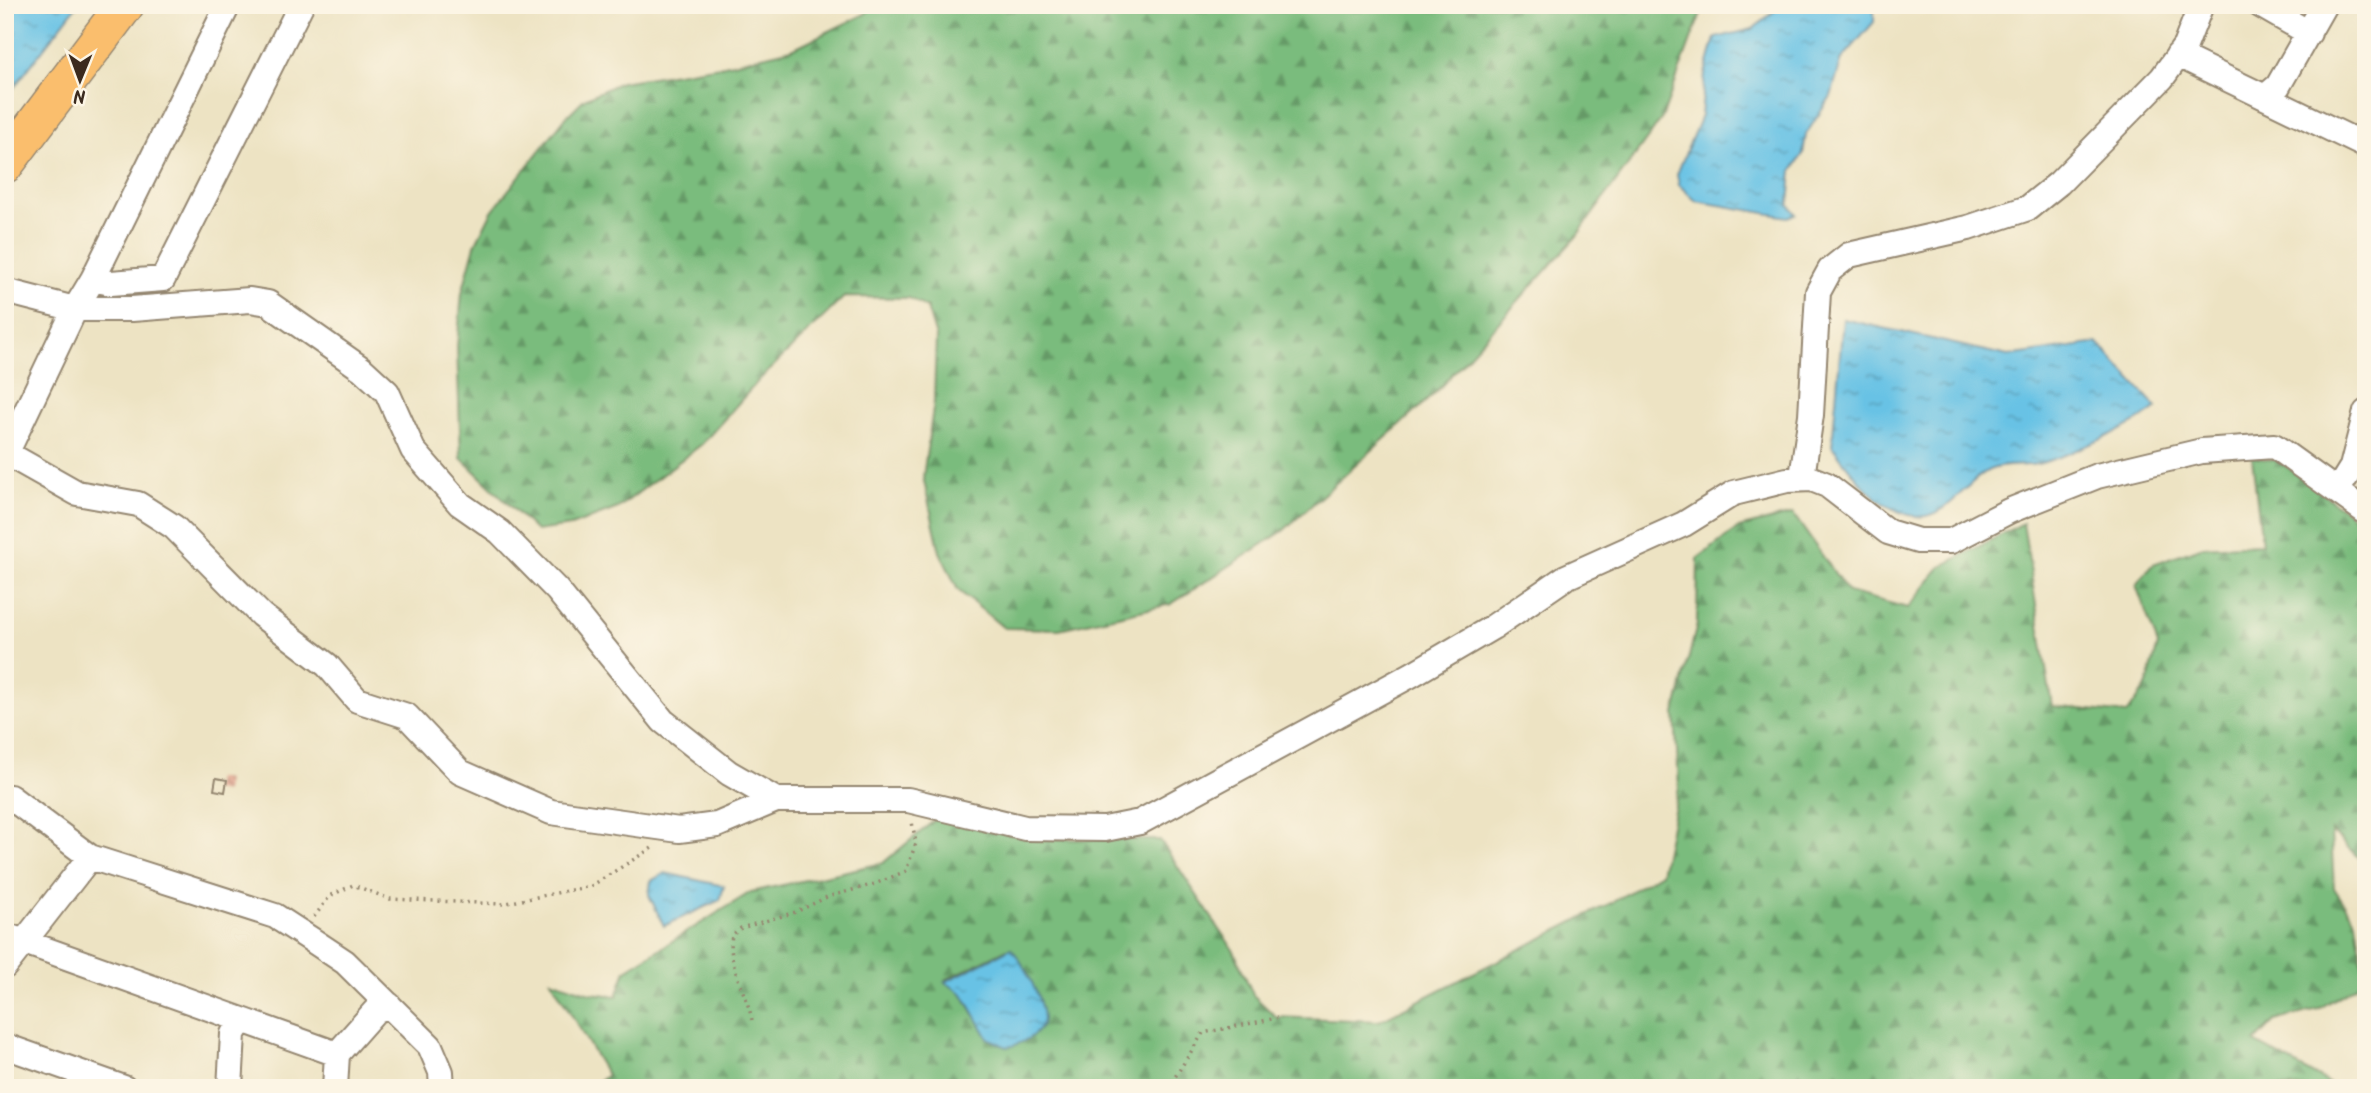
<svg xmlns="http://www.w3.org/2000/svg" width="2371" height="1093" viewBox="0 0 2371 1093" font-family="Kalam,sans-serif">
	<style>
		.forest { fill: url(#forest-firs); stroke: #5a734e; stroke-width: 2; fill-rule: evenodd }
		.water { fill: url(#water-ripples); stroke: #527682; stroke-width: 2 }
		.building { fill: url(#building-back-hatch) }
		.lines { fill: none; stroke-linecap: round; stroke-linejoin: round }
		.minor-casing { stroke: #948670; stroke-width: 28 }
		.highway-casing { stroke: #948670; stroke-width: 40 }
		.path { stroke: #948670; stroke-width: 3.5; stroke-dasharray: 2 5; stroke-linecap: butt }
		.minor { stroke: #fff; stroke-width: 24 }
		.highway { stroke: #fabe6d; stroke-width: 37 }
	</style>
	<defs>
		<pattern id="forest-firs" width="22" height="20" patternUnits="userSpaceOnUse" patternTransform="scale(1.75)"><rect width="22" height="20" fill="#7abc7d"/><path d="M5 1l3.5 6h-7zM16 11l3.5 6h-7z" fill="#659966"/></pattern>
		<pattern id="water-ripples" width="26" height="14" patternUnits="userSpaceOnUse" patternTransform="scale(1.75)"><rect width="26" height="14" fill="#68c2e5"/><path d="M2 4q2-2 4 0t4 0M15 11q2-2 4 0t4 0" fill="none" stroke="#579eb9"/></pattern>
		<pattern id="building-back-hatch" width="6" height="6" patternUnits="userSpaceOnUse" patternTransform="scale(1.75)"><rect width="6" height="6" fill="#e0a48f"/><path d="M-1 5l2 2M0 0l6 6M5-1l2 2" fill="none" stroke="#b78674"/></pattern>
	</defs>
	<rect width="100%" height="100%" fill="#fcf5e5"/>
	<filter id="ink" filterUnits="userSpaceOnUse"><feTurbulence type="fractalNoise" baseFrequency=".0143" numOctaves="2"/><feDisplacementMap in="SourceGraphic" scale="14" xChannelSelector="R" yChannelSelector="G"/><feConvolveMatrix kernelMatrix="1 2 1 2 8 2 1 2 1" color-interpolation-filters="sRGB"/></filter>
	<filter id="wash" filterUnits="userSpaceOnUse"><feTurbulence type="fractalNoise" baseFrequency=".00686" numOctaves="4" result="noise"/><feDisplacementMap in="SourceGraphic" scale="28" xChannelSelector="R" yChannelSelector="G"/><feGaussianBlur stdDeviation="1.57" result="paint"/><feColorMatrix in="noise" values="0 0 0 0 0 0 0 0 0 0 0 0 0 0 0 0 0 1.4 0 .05"/><feComposite in="paint" operator="in"/></filter>
	<g filter="url(#wash)">
		<rect width="100%" height="100%" fill="#ede3c3"/>
		<path class="forest" d="M874,5H1704L1662,118L1576,237L1434,394L1283,531L1171,604L1059,629L1004,628L958,590L940,552L923,477L934,402L936,337L927,308L909,298L844,297L759,380L702,444L618,508L571,526L536,531L461,458L457,346L462,293L475,245L492,211L566,117L584,99L621,82L720,66L792,49L865,14Z
			M2252,457L2279,461L2366,526V865L2331,831L2334,888L2356,921L2365,981L2318,1009L2275,1021L2255,1042L2337,1088H591L607,1075L551,980L590,993L617,996L626,970L751,892L883,863L936,819L1030,839L1160,840L1234,951L1253,995L1276,1017L1379,1021L1611,903L1661,873L1679,787L1675,714L1697,624L1698,558L1739,528L1793,514L1848,592L1908,608L1940,567L2023,523L2052,706L2127,714L2147,685L2158,645L2136,585L2153,564L2200,547L2262,544ZM1007,949L1013,951L1038,1000L974,1014L963,994L947,979Z"/>
		<path class="water" d="M5,5H77L5,99Z
			M1781,5H1874V22L1842,59L1831,96L1806,134L1803,154L1792,171L1789,204L1796,214L1788,217L1696,201L1679,185L1677,174L1701,116L1705,74L1715,38L1753,29Z
			M1843,319L2008,356L2098,343L2157,408C2140,424 2060,459 2037,464C2021,467 2004,463 1989,470C1964,482 1947,521 1915,516C1877,510 1853,474 1832,446Z
			M665,873L724,886L720,900L664,926L649,895L651,881Z
			M1011,948C1024,964 1042,998 1043,1018C1044,1033 1018,1046 1006,1047L988,1038L963,994L945,982Z"/>
		<g id="blocks">
			<path class="building" d="M216,778L227,780L225,792L214,790Z"/>
		</g>
	</g>
	<g filter="url(#ink)">
		<use href="#blocks" fill-opacity="0" stroke="#948670" stroke-width="2"/>
		<g class="lines">
			<g class="minor-casing">
				<path id="minor" d="M2260,5L2309,33
					M2178,55L2366,146
					M2265,97L2278,86L2324,5
					M93,279L111,283L163,279L301,5
					M5,291L75,309H132L250,300L268,303L362,369L387,392L413,450L460,504L500,532L557,590L663,721L729,773L776,800
					M6,453L77,493L138,504L174,527L261,615L327,665L357,700L407,716L460,772L551,812L679,830L717,825L776,800H908L1025,828L1105,829L1140,822L1411,675L1493,627L1566,577L1684,524L1734,493L1787,480L1812,479L1827,485L1888,532L1918,541H1951L2009,511L2097,476L2202,451L2274,446L2366,512
					M5,456L75,309L93,279L228,5
					M1802,477L1811,415L1818,292L1830,270L1849,255L1968,228L2028,208L2059,183L2162,78L2185,46L2201,5
					M2337,491L2352,467L2366,412
					M10,797L90,857
					M5,935L337,1054
					M5,966L90,857L275,916L312,940L345,962L430,1046L441,1072L442,1088
					M5,1046L124,1088
					M230,1088L233,1034L241,1020
					M335,1088L337,1054L375,1011L389,1005"/>
			</g>
			<g class="highway-casing">
				<path id="highway" d="M5,164L125,5"/>
			</g>
			<path class="path" d="M314,917L330,896L353,885L390,899L502,904L591,886L652,848
				M752,1020C746,990 727,967 732,935L741,928L796,912L827,897L875,884L906,871L916,843L912,822
				M1168,1088L1203,1033L1277,1018"/>
			<use href="#minor" class="minor"/>
			<use href="#highway" class="highway"/>
		</g>
	</g>
	<rect width="2371" height="1093" fill="none" stroke="#fcf5e5" stroke-width="28"/>
	<g transform="translate(80 80) rotate(181)" stroke="#fcf5e5" stroke-width="5" paint-order="stroke">
	<path d="M0-5L12 26L0 18L-12 26Z" fill="#3b2a1e"/>
	<text y="-10" font-size="19" font-weight="bold" text-anchor="middle" fill="#3b2a1e">N</text>
	</g>
</svg>
